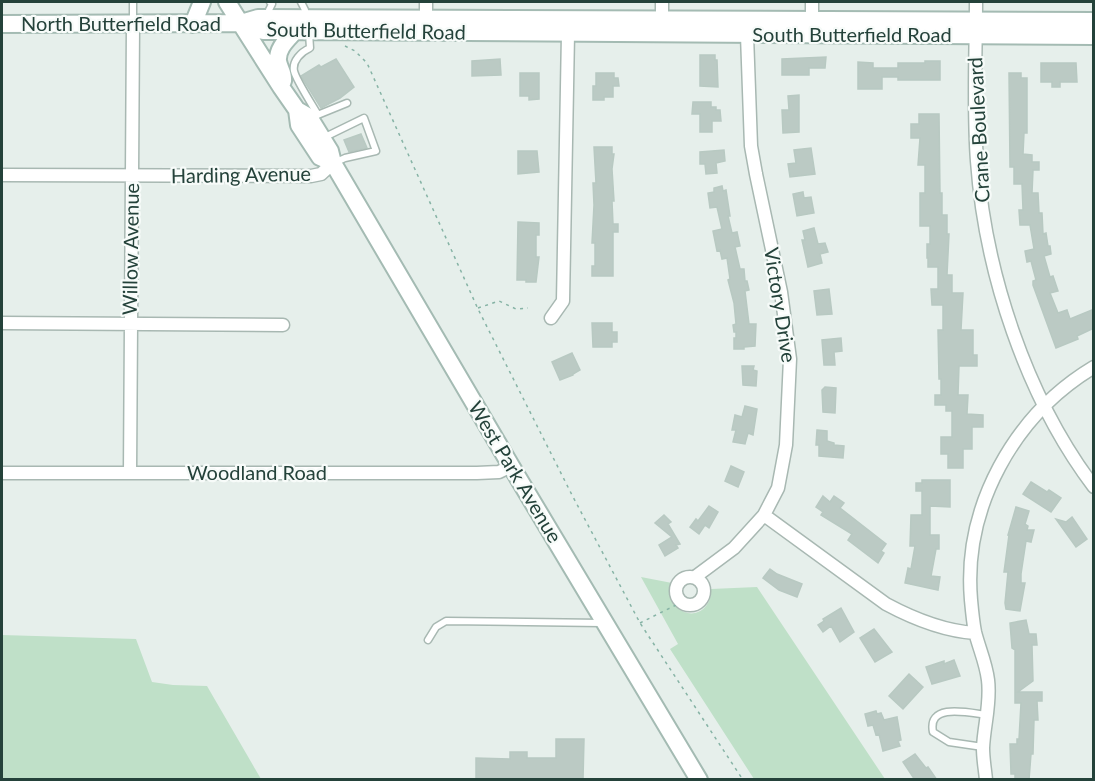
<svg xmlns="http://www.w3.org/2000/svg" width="1095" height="781" viewBox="0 0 1095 781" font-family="Lato,sans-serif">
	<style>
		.green { fill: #bfe0c8 }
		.building { fill: #bbcac4; stroke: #b8c9c2; stroke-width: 1.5 }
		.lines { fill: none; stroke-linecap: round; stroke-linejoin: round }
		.lane-casing { stroke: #a8b8b2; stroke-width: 9 }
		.street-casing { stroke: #a8b8b2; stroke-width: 15 }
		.secondary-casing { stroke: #a4bbb3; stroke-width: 20 }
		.path { stroke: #86b3a5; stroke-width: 1.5; stroke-dasharray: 3 4.5; stroke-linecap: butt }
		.lane { stroke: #fff; stroke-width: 6 }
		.street { stroke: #fff; stroke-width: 12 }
		.secondary { stroke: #fff; stroke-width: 16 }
		.labels { text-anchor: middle; stroke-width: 4.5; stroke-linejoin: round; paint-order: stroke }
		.street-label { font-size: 20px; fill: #24423a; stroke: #f7fbf9 }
	</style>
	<rect width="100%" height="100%" fill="#e6efeb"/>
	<path class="green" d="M641,577L672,583C668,623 712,622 711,589L757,587L885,779H754L670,649L678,644Z
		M2,635L136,639L152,682L173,685L207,686L261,779H2Z"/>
	<path class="building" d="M700,55H715V60H717L718,87L700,86Z
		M826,57L825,68H809V75H782V59Z
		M336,59L354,87L340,98L321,108L301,76L319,65L321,67Z
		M500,59L501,75L472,76V61Z
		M925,61H940V80H898V77H882V89H858V62L873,63V68H898V63H925Z
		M1041,63H1076L1077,82H1060V87H1052V82H1041Z
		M520,73H539V99L529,100V96H520Z
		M596,73H614V78H618L619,86H613V97H604V100H593V86H596Z
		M1009,73H1021V78H1027V133H1024L1023,154L1032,155V162H1039V170H1033L1032,193H1038L1039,213H1042L1043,234L1046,233L1048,246H1050L1051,254L1044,256L1050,277L1053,276L1058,291L1050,293L1058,313L1067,310L1070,319L1094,309V328L1077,336L1078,339L1056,348L1033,285V281L1036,280L1031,261L1027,262L1025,251L1034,249L1030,225H1020L1019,210H1023L1022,184H1014V167H1010Z
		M799,95V132L783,133L782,110H789L788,96Z
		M693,102H711V107H716V110H720L721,121H712V132H700V114H692Z
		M919,114H939L940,193H942V215H947V234H949L947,275H952V293H963L961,330H973V355H977V366H959L958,395H968L967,414L983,415V427H972V449H963V468H948V454H941V437H952V411H946V405H935V395H941V379H939L938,330H943V305H932L931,289H938V267H928V258H927V244H930V226H920V193H925V165H918L920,138H911V124H919Z
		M361,134L367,148L349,152L344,140Z
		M594,147H612V154H614L612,169L614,201H612L613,224H618V232H613V276H592V266H595V243H592L594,205L593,183H596Z
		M811,148L815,174L790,177L788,164L796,163L794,150Z
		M724,150L725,161L716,163L717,173L706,174L705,164H700V152Z
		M518,151H537L539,172L518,174Z
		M722,186L723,191L726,190L730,216H728L732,233L737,232L740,246L735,247L740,269H744L745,281H747L749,290L745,291L749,324H756L755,346L744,347V349H734V338H736V332H734L733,325L736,324L734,303L728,280L730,279L727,258L722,259L720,250L717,251L713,231L722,229L717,207L710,208L708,193L714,192V188Z
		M803,192L804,198L811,197L814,213L797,216L793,194Z
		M518,222L539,223V235H536V257H539L536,282H526V280H517Z
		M814,228L818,244L825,243L828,252L820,254L822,263L808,267L802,240H805L803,231Z
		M829,289L832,314L817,315L814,291Z
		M592,323H612V332H617V342H612V347H593Z
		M841,338L842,351L834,352L835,365H824L822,340Z
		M572,353L580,370L573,374V375L560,380L552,362Z
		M742,366H754L753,370L757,371L756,386L743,385Z
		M825,387L836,388L835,413L823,412L822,390Z
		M745,406L757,409L753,435L748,433L745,444L733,442L736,430H732L735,415L742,417Z
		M817,430L827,431V441L834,443V445L844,446L843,458L819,456V445H816Z
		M731,466L744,472L738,487L725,481Z
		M922,480H950V507L930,506V535H939V549H936L931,576L940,577L938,590L905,583L908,568L911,569L915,546H910L911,515H922V491H916V483H922Z
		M1031,482L1047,492L1049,490L1061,498L1051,512L1023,494Z
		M823,496L830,502L834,496L844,503L840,508L886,544L881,551L884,553L878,563L848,540L852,534L821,515L823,512L816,507Z
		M709,506L718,512L709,528L705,525L699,534L690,527L696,519L698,521Z
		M1016,507L1029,511L1025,524L1028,526L1027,530H1034L1031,542L1026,541L1021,574V583H1025L1020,611L1006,609L1005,603L1008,572H1004L1009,535H1008Z
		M664,515L671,522L668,524L680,544L676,545L678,548L665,556L659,545L672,537L655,523Z
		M1072,517L1087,539L1076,547L1056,519L1066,522Z
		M770,569L777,574L802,584L797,597L779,590L763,578Z
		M841,608L854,632L840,642L831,626L823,632L818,625L824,621L823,619Z
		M1026,620L1029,634H1036L1037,645H1032L1033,681L1018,692H1042V701H1037L1038,720H1034L1033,754H1031L1029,780H1015V774H1011L1010,744H1017V739H1019L1021,703H1015V650L1012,648L1010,623Z
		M874,629L892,652L875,662L860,638Z
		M954,660L960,676L932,684L926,667L944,661V664Z
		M909,674L923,687L903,709L889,696Z
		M876,711L877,714L881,713L884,720L897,717L901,740L898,741L900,746L883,751L879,734L876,735L873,725L868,726L865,714Z
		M556,739H584L583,780H476V758L510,759V752H527V758H556Z
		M915,754L926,768L928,767L937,780H915L903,762Z"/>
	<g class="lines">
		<g class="lane-casing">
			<path id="lane" d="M301,2L305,10V17
				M269,17V10L272,4L270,2
				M133,21V2
				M309,33L310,48C301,52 292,61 294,71C296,80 313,106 318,115
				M315,116L347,103
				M323,138L364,118L376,151L345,158L334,163
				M428,640L436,627L446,621L602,623
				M983,747L949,742L933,732C927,702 970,713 987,715"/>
		</g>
		<g class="street-casing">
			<path id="street" d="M976,2C976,54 973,108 977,161C985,272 1026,397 1094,487
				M426,17V2
				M662,20V2
				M812,21V2
				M2,175L311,176L321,174L333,163
				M551,318L563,301L568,34
				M2,323L283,325
				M2,473H477L499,472L511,466
				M130,473L133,25
				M764,515L886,604C914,619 944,631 975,633
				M676 591a14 14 0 1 1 28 0a14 14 0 1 1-28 0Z
				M695,577L734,548L764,515L778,488L786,445L790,359L781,292L756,174L751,146L747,35
				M986,780C985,769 983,759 983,748C984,725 991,703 988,680C986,663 979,648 975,632C973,622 972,611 971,600C963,507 1014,415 1094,367"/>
		</g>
		<g class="secondary-casing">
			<path id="secondary" d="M227,2L281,87L297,110L309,117L330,151L333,163L511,466L699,780
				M241,23L263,31H295L1094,36
				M2,24L241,23L258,18L1094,21
				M193,24L202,2
				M283,81C284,73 279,68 278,61C277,48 287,40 295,31
				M297,110L299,125L320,157L333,163"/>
		</g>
		<path class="path" d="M345,46L355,51L367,63L478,309L572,495L640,623L743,780
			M478,308L499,301L516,309L528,308
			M640,623L682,602"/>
		<use href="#lane" class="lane"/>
		<use href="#street" class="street"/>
		<use href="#secondary" class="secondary"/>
	</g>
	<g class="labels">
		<g class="street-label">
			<text x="121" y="31">North Butterfield Road</text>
			<text transform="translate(366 31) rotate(1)" y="7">South Butterfield Road</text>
			<text x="852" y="42">South Butterfield Road</text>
			<text transform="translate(979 130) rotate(-93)" y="7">Crane Boulevard</text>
			<text transform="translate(241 175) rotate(-1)" y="7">Harding Avenue</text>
			<text transform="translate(131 249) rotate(-89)" y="7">Willow Avenue</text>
			<text transform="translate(780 305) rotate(81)" y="7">Victory Drive</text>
			<text transform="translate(515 472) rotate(59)" y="7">West Park Avenue</text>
			<text x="257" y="480">Woodland Road</text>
		</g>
	</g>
	<rect width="1095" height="781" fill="none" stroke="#24423a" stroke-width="6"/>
</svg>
